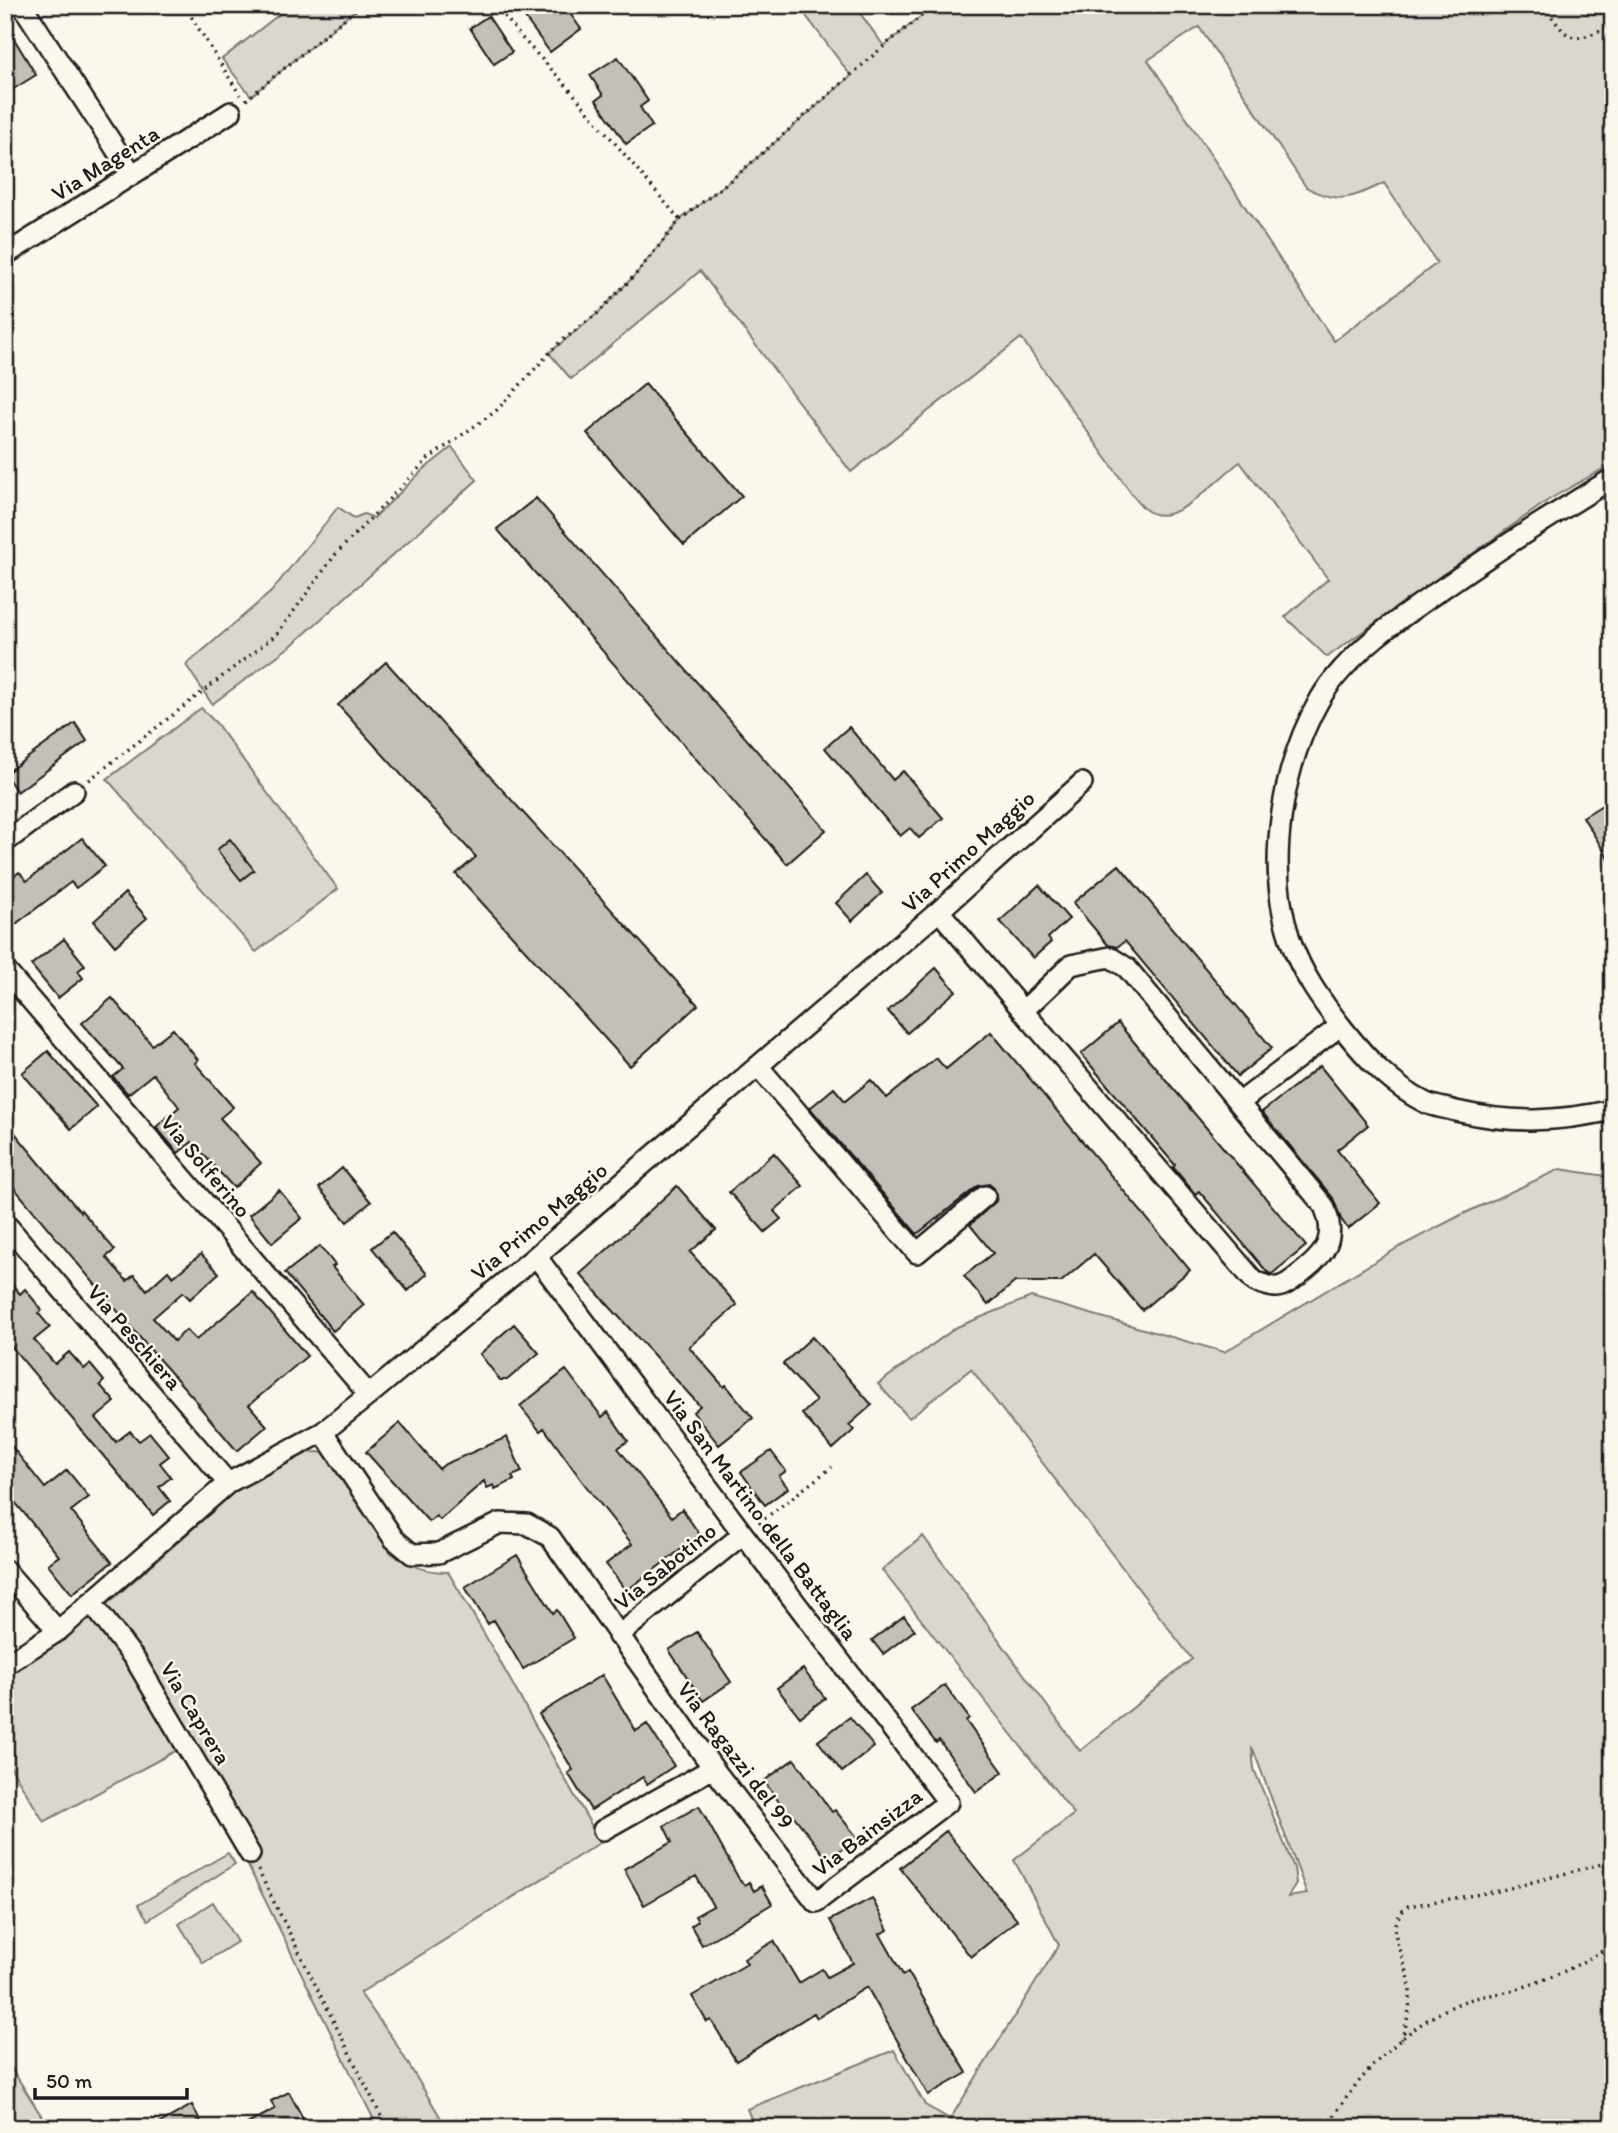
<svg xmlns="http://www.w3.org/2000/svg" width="1618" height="2133" viewBox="0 0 1618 2133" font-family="Itim,sans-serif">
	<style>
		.green { fill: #dad7ce; stroke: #7b7a75; stroke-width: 2; fill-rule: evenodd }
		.building { fill: #c3c0b8; stroke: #1c1c1c; stroke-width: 2 }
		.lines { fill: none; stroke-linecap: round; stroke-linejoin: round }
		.minor-casing { stroke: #1c1c1c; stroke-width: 24 }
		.path { stroke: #1c1c1c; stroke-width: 3.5; stroke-dasharray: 2 5; stroke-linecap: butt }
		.minor { stroke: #fbf7ec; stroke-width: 19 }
		.labels { text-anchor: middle; stroke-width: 5; stroke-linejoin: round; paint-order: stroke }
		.street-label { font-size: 23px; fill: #1c1c1c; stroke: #fbf7ec }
	</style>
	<rect width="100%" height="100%" fill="#fbf7ec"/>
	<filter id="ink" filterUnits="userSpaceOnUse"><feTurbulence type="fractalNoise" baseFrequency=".0143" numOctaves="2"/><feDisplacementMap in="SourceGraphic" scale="14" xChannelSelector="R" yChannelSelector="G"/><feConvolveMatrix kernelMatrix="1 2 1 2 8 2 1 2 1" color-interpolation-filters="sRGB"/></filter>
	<g filter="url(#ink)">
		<path class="green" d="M291,5H361L251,96L222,59Z
			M798,5H854L884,46L935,5H1613V463L1550,499L1327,657L1285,617L1328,579L1240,462C1219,476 1173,533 1145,509C1140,505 1135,498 1131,493L1021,338L851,472L700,271L571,379L549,353L598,313L636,274L680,220L742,171L851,76ZM1199,27L1306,187C1337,205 1353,198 1384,183L1437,263L1334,341L1148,60Z
			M452,447L477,480L292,645L212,704L186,665L271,592L338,507L354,518L364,514L374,518L423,470Z
			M201,708L216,723L338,889L256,952L107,779Z
			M1560,1169L1613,1177V2128H755L747,2109L894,2050L925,2105L950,2119L1059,1945L1014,1860L1074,1814L882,1570L923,1536L1080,1751L1192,1659L971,1369L909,1418L878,1384L957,1327L1031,1297L1224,1352L1399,1247L1463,1214ZM1252,1748L1253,1749L1307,1894L1288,1897L1296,1883L1294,1868L1254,1769Z
			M319,1452L332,1456L391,1553C409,1566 426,1572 448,1572C502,1661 549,1753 601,1842L360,1993L395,2042L447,2128H378L217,1803L104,1607L239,1488L302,1453Z
			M95,1615L135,1666L179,1749L44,1822L5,1758V1676Z
			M228,1853L235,1864L148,1920L138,1905Z
			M213,1902L237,1942L203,1963L179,1924Z
			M5,2058L49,2128H5Z"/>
		<path class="building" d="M533,5H564L581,29L550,52L522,14Z
			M488,16L512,52L494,64L470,28Z
			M5,24L36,75L5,94Z
			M618,57L648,101L640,107L652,126L626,144L596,100L603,95L590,75Z
			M645,384L742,496L684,545L587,433Z
			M536,498L826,830L787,864L497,529Z
			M386,662L698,1005L630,1066L456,874L476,857L338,705Z
			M75,723L87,741L17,792L5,774Z
			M849,727L893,780L903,771L943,818L919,838L910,828L900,836L825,748Z
			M1607,802L1613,811V866L1583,817Z
			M82,838L105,866L76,888L71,882L13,926L5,915V883L19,872L27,881Z
			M230,839L254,870L241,880L217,850Z
			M1119,865L1272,1048L1238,1076L1125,941L1117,947L1108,945L1073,903Z
			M866,875L882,893L852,921L836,903Z
			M1039,885L1069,919L1048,938L1051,942L1033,958L1000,921Z
			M125,893L147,918L115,946L94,921Z
			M64,939L85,965L78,971L83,978L58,998L31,965Z
			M936,968L956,991L907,1033L888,1011Z
			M112,998L152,1045L173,1029L198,1060L195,1063L233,1107L220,1118L261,1163L234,1188L192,1142L178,1153L156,1127L179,1107L153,1074L128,1094L113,1077L123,1069L82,1023Z
			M1118,1023L1306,1246L1272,1274L1268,1273L1199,1191L1195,1194L1173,1167L1175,1165L1081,1054Z
			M991,1032L1190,1270L1142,1310L1094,1254L1061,1282H1015L988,1305L964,1276L993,1253L970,1225L996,1201L997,1195L994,1188L989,1184L978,1186L917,1234L810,1108L834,1088L845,1101L871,1080L887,1098L936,1058L946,1069Z
			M48,1051L97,1107L71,1129L22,1073Z
			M1320,1066L1368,1125L1337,1150L1380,1203L1348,1229L1341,1219L1333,1198L1262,1112Z
			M5,1121L80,1212L81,1210L115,1250L106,1257L127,1281L134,1275L147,1290L168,1271L173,1277L201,1254L219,1273L190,1299L183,1292L153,1318L174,1341L186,1330L196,1340L253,1292L307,1356L249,1405L267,1426L237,1451L198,1405L199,1404L146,1345L5,1177Z
			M774,1153L803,1186L774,1211L781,1219L765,1232L729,1192Z
			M342,1168L371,1202L347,1222L319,1188Z
			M677,1186L716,1230L690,1252L737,1305L689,1347L724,1387L726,1385L753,1418L719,1445L693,1412L700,1406L580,1274Z
			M279,1190L302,1218L272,1243L249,1215Z
			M392,1232L427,1274L408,1291L372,1248Z
			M320,1246L335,1265L332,1267L364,1305L333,1331L285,1273Z
			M5,1276L20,1294L25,1289L42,1310L38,1313L50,1327L34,1340L55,1364L69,1352L84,1369L90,1364L104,1381L100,1385L115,1402L96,1418L116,1442L130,1431L139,1441L150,1433L169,1456L160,1463L171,1477L159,1487L170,1501L153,1515L5,1339Z
			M514,1324L539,1353L507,1380H500L480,1354Z
			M812,1337L872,1405L849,1425L854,1430L833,1449L802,1414L816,1401L783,1364Z
			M566,1370L602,1417L608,1412L628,1441L618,1448L672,1517L682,1509L700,1535L626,1591L606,1564L632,1544L582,1481L544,1428L540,1431L520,1406Z
			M400,1423L439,1469L445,1464L507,1437L522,1472L512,1476L514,1480L495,1489L494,1485L487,1488L484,1481L440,1520L436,1516L429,1522L366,1452Z
			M5,1438L45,1488L67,1470L89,1497L71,1511L112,1562L72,1594L48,1564L59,1556L5,1490Z
			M771,1451L786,1471L779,1476L788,1488L765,1505L741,1472Z
			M517,1555L553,1613L557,1610L574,1638L523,1669L494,1620L488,1624L465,1587Z
			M904,1616L915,1630L883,1654L872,1640Z
			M697,1632L731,1682L703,1701L669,1650Z
			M803,1669L825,1698L800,1717L777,1688Z
			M602,1675L636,1731L647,1724L674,1766L647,1784L643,1777L591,1810L568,1773L573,1770L539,1714Z
			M945,1685L969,1718L966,1721L1003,1772L976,1792L939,1740L936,1743L911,1710Z
			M850,1717L874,1747L842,1772L818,1741Z
			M794,1759L832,1812L835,1810L857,1837L828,1860L790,1811L787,1813L764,1781Z
			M699,1806L739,1879L744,1885L749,1882L754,1891L762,1886L772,1904L702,1945L691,1926L698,1921L695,1916L713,1906L696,1876L644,1905L624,1869L672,1842L664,1826Z
			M946,1831L1017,1920L971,1957L900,1868Z
			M872,1898L888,1930L880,1934L903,1975L908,1972L967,2073L928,2095L867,1987L817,2018L814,2013L736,2061L711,2020L707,2022L692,1996L747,1964L744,1959L774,1941L799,1983L822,1969L827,1977L853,1963L830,1920Z
			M289,2092L308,2128H240L275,2109L271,2101Z
			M192,2105L204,2128H151Z"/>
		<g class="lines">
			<g class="minor-casing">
				<path id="minor" d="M22,5L132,174
					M5,255L231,112
					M1613,478C1557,512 1502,547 1449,584C1405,614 1347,653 1320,699C1282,765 1265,866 1290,939C1301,973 1322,1002 1344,1030C1367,1059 1392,1086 1426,1103C1435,1107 1446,1108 1456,1111C1512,1124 1557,1122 1613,1110
					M5,842L74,791
					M939,911L1023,1011
					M1110,957L1127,968L1324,1206C1337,1237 1327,1253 1301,1273C1295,1278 1286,1286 1277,1287C1271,1288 1262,1283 1255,1282L1023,1011L1071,965Z
					M5,970L369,1395
					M758,1066L917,1253L985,1196
					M1239,1103L1340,1026
					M5,1223L228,1483
					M323,1432L394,1539L412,1554L439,1553L500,1523L527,1524L550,1537L713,1768L816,1902L948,1802L743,1534L536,1256
					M5,1570L58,1631
					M91,1602L136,1661L250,1854
					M618,1636L743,1534
					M5,1665L58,1631L228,1483L323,1432L369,1395L536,1256L939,911L1082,783
					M603,1830L713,1768"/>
			</g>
			<path class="path" d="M184,5L240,95
				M496,5L521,37L565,84L680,220
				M1544,5C1569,43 1572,45 1613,24
				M246,100L361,5
				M89,780L277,634L335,555L428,459L496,411L558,344L598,313L636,274L680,220L742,171L884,46L935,5
				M759,1523L832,1467
				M258,1870L387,2128
				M1401,2040C1408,2021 1412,2002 1409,1981C1405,1954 1381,1928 1408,1906L1498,1891L1613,1861
				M1327,2128C1355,2077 1409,2022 1463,2002C1478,1996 1495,1995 1510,1991C1549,1980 1579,1966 1613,1944"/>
			<use href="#minor" class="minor"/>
		</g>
	</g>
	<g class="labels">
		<g class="street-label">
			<text transform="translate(105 163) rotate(-32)" y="8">Via Magenta</text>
			<text transform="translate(968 851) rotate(-42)" y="8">Via Primo Maggio</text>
			<text transform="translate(206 1166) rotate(50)" y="8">Via Solferino</text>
			<text transform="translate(539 1221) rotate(-40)" y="8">Via Primo Maggio</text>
			<text transform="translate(135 1337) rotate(49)" y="8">Via Peschiera</text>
			<text transform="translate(761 1515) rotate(53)" y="8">Via San Martino della Battaglia</text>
			<text transform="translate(665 1566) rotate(-39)" y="8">Via Sabotino</text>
			<text transform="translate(196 1713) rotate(59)" y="8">Via Caprera</text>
			<text transform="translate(736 1755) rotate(53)" y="8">Via Ragazzi del 99</text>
			<text transform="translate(867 1832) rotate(-37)" y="8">Via Bainsizza</text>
		</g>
	</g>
	<rect width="1618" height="2133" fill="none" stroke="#fbf7ec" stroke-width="28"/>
	<rect x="14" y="14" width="1590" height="2105" fill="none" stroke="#1c1c1c" stroke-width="2.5" filter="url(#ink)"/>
	<path d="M35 2088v10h152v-10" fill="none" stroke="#1c1c1c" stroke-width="3.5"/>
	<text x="46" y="2088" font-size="21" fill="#1c1c1c" stroke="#fbf7ec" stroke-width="5" paint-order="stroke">50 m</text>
</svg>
